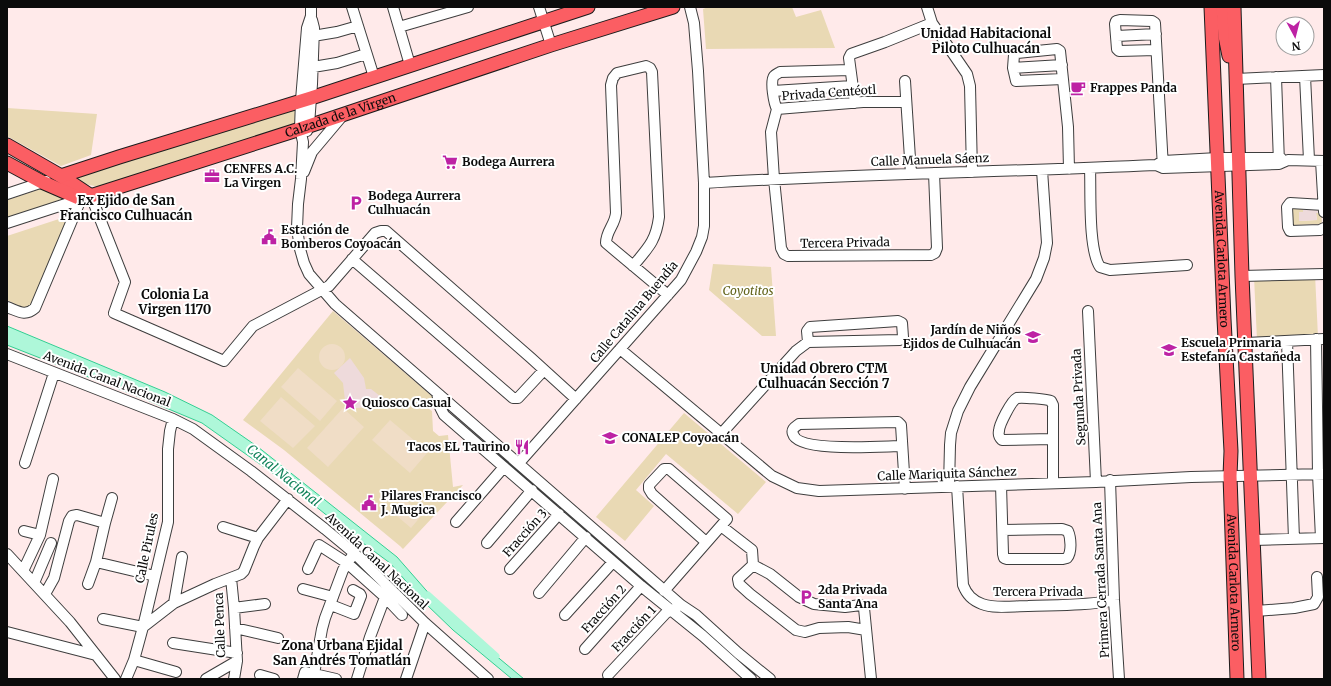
<svg xmlns="http://www.w3.org/2000/svg" width="1331" height="686" viewBox="0 0 1331 686" font-family="Merriweather,serif">
	<style>
		.green { fill: #e9d9b4 }
		.pitch { fill: #f0ddc6 }
		.plaza { fill: #eedadb }
		.water { fill: #aef7d9; stroke: #33cf93 }
		.lines { fill: none; stroke-linecap: round; stroke-linejoin: round }
		.canal { stroke: #aef7d9; stroke-width: 7 }
		.minor-casing { stroke: #3e3e3e; stroke-width: 12 }
		.major-casing { stroke: #1c1c1c; stroke-width: 15 }
		.minor { stroke: #fff; stroke-width: 10 }
		.major { stroke: #fb5e63; stroke-width: 13 }
		.labels { text-anchor: middle; stroke-width: 4; stroke-linejoin: round; paint-order: stroke }
		.poi-label { font-size: 12px; font-weight: bold; fill: #0b0b0b; stroke: #fff; text-anchor: start }
		.street-label { font-size: 12px; fill: #0b0b0b; stroke: #fff }
		.park-label { font-size: 12px; font-style: italic; fill: #63641b; stroke: #fff }
		.neighbourhood-label { font-size: 13px; font-weight: bold; fill: #0b0b0b; stroke: #fff }
		.water-label { font-size: 13px; font-style: italic; fill: #13835b; stroke: #fff }
	</style>
	<rect width="100%" height="100%" fill="#ffeaea"/>
	<path class="green" d="M708,7H792L796,17L821,10L835,48L706,49L703,9Z
		M297,104V125L100,187L74,182L80,175Z
		M7,108L97,114L91,155L61,166L7,136Z
		M44,188L67,199L7,219V200Z
		M1303,207V212H1299L1300,221L1317,220L1316,213H1321L1322,222L1320,224L1294,225L1292,224V210L1294,208Z
		M59,219L65,222L29,311L7,300V236Z
		M713,264L771,267L776,336H762L709,290Z
		M1315,274L1318,337L1257,340L1254,277Z
		M333,311L434,398L426,407L432,411L433,431L439,436L448,435L453,487L463,485L403,549L400,546L284,450L243,420Z
		M684,413L766,482L738,514L666,454L636,490L654,506L625,541L596,517Z"/>
	<path class="pitch" d="M319 357a13 13 0 1 1 26 0a13 13 0 1 1-26 0Z
		M298,368L337,401L320,421L281,387Z
		M281,397L315,426L293,448L260,421Z
		M343,408L364,427L328,467L307,448Z
		M390,420L428,452L410,473L372,440Z
		M403,498L422,515L411,528L391,511Z"/>
	<path class="plaza" d="M1303,207L1319,209L1321,213H1316L1317,220L1299,221V212H1303Z
		M350,358L364,378L366,389H371L380,396L379,406L346,409L343,383L334,373Z"/>
	<path class="water" d="M7,326L165,392L212,415L258,447L397,557L439,605L459,625L524,679H512L453,630L426,604L390,563L340,526L288,484L202,423L147,400L7,345Z"/>
	<g class="lines">
		<path class="canal" d="M428,595L496,656"/>
		<g class="minor-casing">
			<path id="minor" d="M311,7V16L307,28L301,100L300,129L303,142L301,179L298,204L297,228L300,249L304,263L309,274L335,304L681,605L696,615L738,653L770,679
				M352,7L374,77
				M393,7L410,65
				M539,7L551,45
				M927,7L932,23L967,74L970,86L972,172
				M399,27L468,7
				M313,36L337,32L358,26
				M1117,36L1156,34
				M1156,50L1119,51L1117,49L1115,24L1116,21L1120,20L1152,21L1155,23L1163,168
				M313,67L337,63L366,54
				M1013,68L1062,65
				M1305,76L1309,160
				M1276,77L1279,163
				M1063,79L1016,81L1013,68L1014,55L1017,53L1057,49L1060,51L1068,127L1069,169
				M1236,79L1324,75
				M905,81L911,174
				M773,91L852,86
				M855,103L849,58L851,54L885,42L932,23
				M777,109L771,132L774,179L781,248L784,254L788,256L931,255L935,253L937,248L934,173
				M777,109L863,102H906
				M777,109C774,104 770,81 774,76C774,75 779,73 780,72L850,70
				M307,131L309,125L312,84L314,28L312,20
				M1321,161L1324,212
				M1158,164L1163,161L1218,158H1281
				M1090,168C1091,192 1088,249 1100,267L1110,270L1187,265
				M304,172L312,152L344,114
				M704,183C854,174 1006,172 1156,165L1163,168L1279,164L1288,160L1324,161
				M7,194L46,181
				M91,196L125,282L114,313L224,361L253,326L329,286L375,233L381,231H386L531,358L576,399
				M1324,205L1290,203L1287,207L1288,227L1290,231L1320,230L1324,228
				M7,223L81,199
				M352,259L513,398H518L544,370
				M633,266C648,248 656,241 659,217L652,72L650,68L646,66L617,73L613,78L611,85L616,213C615,225 606,231 606,243L668,295
				M1242,276L1324,274
				M7,307C18,311 25,317 35,308L81,199
				M1088,311L1096,482
				M1316,339L1318,474L1321,538
				M1287,341L1294,539
				M1246,343L1324,339
				M620,349L772,476L797,488L819,491L1096,482L1191,477L1324,474
				M7,354L173,419L193,429L251,471L325,529L354,553L425,623L488,679
				M437,393L440,407L444,415L641,586L703,636L751,679
				M721,434L796,351L808,342L900,340L903,337L902,323L898,321L810,327L807,331L808,342
				M1052,439L1002,440C999,437 998,435 999,431C999,425 1011,401 1017,398C1022,397 1047,399 1051,401L1053,405V483
				M902,446C884,446 798,453 793,434C791,429 795,427 799,424L898,422L901,425L905,489
				M25,463L54,373
				M519,463L620,349L681,280L696,252L702,237L704,226V183L698,71L694,23L690,7
				M1110,480L1114,600L1119,679
				M1001,485L1003,554L1004,558L1007,559H1063L1067,558C1072,552 1071,538 1068,531L1062,529L1003,530
				M949,486L950,445L951,433L958,411L970,387L1036,279L1044,258L1047,243L1042,170
				M957,486L963,585C967,595 972,600 982,604C995,609 1013,606 1028,606C1056,605 1086,606 1114,600
				M456,522L504,467
				M105,523L112,498
				M721,526L752,550L753,565
				M223,527L258,538
				M24,531L40,535
				M1253,540L1324,538
				M487,543L532,490
				M7,554L70,622L115,679
				M96,562L155,576
				M308,569L319,545L347,563L385,597L402,615
				M510,569L559,514
				M23,571L40,535L53,479
				M231,578L234,608L237,661L234,679
				M34,583L51,543
				M303,589L333,597
				M664,591L727,519L669,469H664L649,485V489L652,494L706,542
				M539,593L586,537
				M45,594L54,578L69,521L72,516L77,515L105,523L96,562L88,584
				M174,603L182,557
				M331,605L354,614L361,596L360,594L353,590
				M234,608L265,604
				M1256,611L1294,608L1314,604L1318,597L1317,577
				M565,615L613,562
				M103,619L143,627L174,603L215,584L241,574L244,571L254,546L258,538L288,499
				M235,628L278,638
				M866,630L848,627L819,628L805,632L796,630L750,594L739,584L738,579L753,565L770,574L799,597L814,604L845,607L861,605L864,608L871,679
				M7,632L96,655
				M173,643L237,653
				M585,649L641,586
				M134,660L176,672
				M314,674L336,679
				M260,675L274,679
				M608,675L666,613L676,608
				M126,679L134,660L143,627L168,522V449L170,431L173,419
				M206,679L237,661
				M303,679L305,672L314,674L322,629L325,618L343,570L354,553
				M357,679L370,637L387,592
				M406,679L425,623"/>
		</g>
		<g class="major-casing">
			<g id="major">
				<path id="s1" d="M1211,7L1224,319L1231,451L1230,476L1237,679"/>
				<path d="M1223,7L1225,36L1229,56"/>
				<path d="M1234,7L1242,276L1259,679"/>
				<path d="M7,145L61,176L91,196"/>
				<path id="s2" d="M7,163L42,182L81,199L300,129L551,45L673,7"/>
				<path d="M61,176L119,157L311,98L588,7"/>
			</g>
		</g>
		<use href="#minor" class="minor"/>
		<use href="#major" class="major"/>
	</g>
	<defs>
		<g id="cafe-bare" transform="scale(1.2)"><path d="M-5.5-4.5H6V0H3Q3 3.5 0 3.5H-2.5Q-5.5 3.5-5.5 0ZM3-3.2v2h1.7v-2ZM-6 4.5H4V6H-6Z" fill="#bd22a4" stroke="#fff" stroke-width="2.5" paint-order="stroke"/></g>
		<g id="supermarket-bare" transform="scale(1.2)"><path d="M-6-5.5h2.5l.6 2H6L4.5 2H-2.5L-4.4-4H-6ZM-1.5 3.2a1.3 1.3 0 1 0 .1 0ZM3 3.2a1.3 1.3 0 1 0 .1 0Z" fill="#bd22a4" stroke="#fff" stroke-width="2.5" paint-order="stroke"/></g>
		<g id="office-bare" transform="scale(1.2)"><path d="M-6-3h4V-5.5h4V-3h4V5H-6ZM-1-4.5V-3h2v-1.5ZM-6 0V1H6V0Z" fill="#bd22a4" stroke="#fff" stroke-width="2.5" paint-order="stroke"/></g>
		<g id="parking-bare" transform="scale(1.2)"><path d="M-3.5-5.5H1a3.5 3.5 0 0 1 0 7H-1V5.5H-3.5ZM-1-3.4V-.6H.8a1.4 1.4 0 0 0 0-2.8Z" fill="#bd22a4" stroke="#fff" stroke-width="2.5" paint-order="stroke"/></g>
		<g id="civic-bare" transform="scale(1.2)"><path d="M-.6-6.5H3V-4.5H.6V-3L4-1V1h2V6H-6V1h2V-1L-.6-3ZM-1.2 2.5V6h2.4V2.5Z" fill="#bd22a4" stroke="#fff" stroke-width="2.5" paint-order="stroke"/></g>
		<g id="school-bare" transform="scale(1.2)"><path d="M0-5L7-2L0 1L-7-2ZM-4 1L0 2.5L4 1V4Q0 6-4 4Z" fill="#bd22a4" stroke="#fff" stroke-width="2.5" paint-order="stroke"/></g>
		<g id="sight-bare" transform="scale(1.2)"><path d="M0-6L1.8-2.2L6-1.7L2.9 1.2L3.7 5.4L0 3.3L-3.7 5.4L-2.9 1.2L-6-1.7L-1.8-2.2Z" fill="#bd22a4" stroke="#fff" stroke-width="2.5" paint-order="stroke"/></g>
		<g id="restaurant-bare" transform="scale(1.2)"><path d="M-5-6h1v4h1v-4h1v4h1v-4h1v5L-1.5 .5V6h-2V.5L-5-1ZM5-6V6H3V1.5H1.5Q1.5-4 5-6Z" fill="#bd22a4" stroke="#fff" stroke-width="2.5" paint-order="stroke"/></g>
	</defs>
	<g fill-rule="evenodd">
		<use href="#cafe-bare" x="1078" y="88"/>
		<use href="#supermarket-bare" x="450" y="162"/>
		<use href="#office-bare" x="212" y="176"/>
		<use href="#parking-bare" x="356" y="203"/>
		<use href="#civic-bare" x="269" y="237"/>
		<use href="#school-bare" x="1033" y="337"/>
		<use href="#school-bare" x="1169" y="350"/>
		<use href="#sight-bare" x="350" y="403"/>
		<use href="#school-bare" x="610" y="438"/>
		<use href="#restaurant-bare" x="522" y="447"/>
		<use href="#civic-bare" x="369" y="503"/>
		<use href="#parking-bare" x="806" y="597"/>
	</g>
	<g class="labels">
		<g class="poi-label">
			<text x="1090" y="92">Frappes Panda</text>
			<text x="462" y="166">Bodega Aurrera</text>
			<text x="224" y="173">CENFES A.C.<tspan x="224" dy="14">La Virgen</tspan></text>
			<text x="368" y="200">Bodega Aurrera<tspan x="368" dy="14">Culhuacán</tspan></text>
			<text x="281" y="234">Estación de<tspan x="281" dy="14">Bomberos Coyoacán</tspan></text>
			<text x="1021" y="334" text-anchor="end">Jardín de Niños<tspan x="1021" dy="14">Ejidos de Culhuacán</tspan></text>
			<text x="1181" y="347">Escuela Primaria<tspan x="1181" dy="14">Estefanía Castañeda</tspan></text>
			<text x="362" y="407">Quiosco Casual</text>
			<text x="622" y="442">CONALEP Coyoacán</text>
			<text x="510" y="451" text-anchor="end">Tacos EL Taurino</text>
			<text x="381" y="500">Pilares Francisco<tspan x="381" dy="14">J. Mugica</tspan></text>
			<text x="818" y="594">2da Privada<tspan x="818" dy="14">Santa Ana</tspan></text>
		</g>
		<g class="street-label">
			<text transform="translate(829 93) rotate(-4)" y="4">Privada Centéotl</text>
			<text dy="4" stroke="none"><textPath href="#s2" startOffset="355">Calzada de la Virgen</textPath></text>
			<text transform="translate(930 160) rotate(-2)" y="4">Calle Manuela Sáenz</text>
			<text transform="translate(845 243) rotate(-1)" y="4">Tercera Privada</text>
			<text dy="4" stroke="none"><textPath href="#s1" startOffset="252">Avenida Carlota Armero</textPath></text>
			<text transform="translate(634 312) rotate(-50)" y="4">Calle Catalina Buendía</text>
			<text transform="translate(107 379) rotate(21)" y="4">Avenida Canal Nacional</text>
			<text transform="translate(1079 397) rotate(-93)" y="4">Segunda Privada</text>
			<text transform="translate(947 474) rotate(-2)" y="4">Calle Mariquita Sánchez</text>
			<text transform="translate(525 533) rotate(-48)" y="4">Fracción 3</text>
			<text transform="translate(147 548) rotate(-78)" y="4">Calle Pirules</text>
			<text transform="translate(377 561) rotate(43)" y="4">Avenida Canal Nacional</text>
			<text transform="translate(1101 580) rotate(-93)" y="4">Primera Cerrada Santa Ana</text>
			<text dy="4" stroke="none"><textPath href="#s1" startOffset="576">Avenida Carlota Armero</textPath></text>
			<text x="1038" y="596">Tercera Privada</text>
			<text transform="translate(604 609) rotate(-48)" y="4">Fracción 2</text>
			<text transform="translate(220 625) rotate(-92)" y="4">Calle Penca</text>
			<text transform="translate(634 629) rotate(-47)" y="4">Fracción 1</text>
		</g>
		<g class="park-label">
			<text x="748" y="295">Coyotitos</text>
		</g>
		<g class="neighbourhood-label">
			<text x="986" y="38">Unidad Habitacional<tspan x="986" dy="15">Piloto Culhuacán</tspan></text>
			<text x="126" y="205">Ex Ejido de San<tspan x="126" dy="15">Francisco Culhuacán</tspan></text>
			<text x="175" y="299">Colonia La<tspan x="175" dy="15">Virgen 1170</tspan></text>
			<text x="824" y="373">Unidad Obrero CTM<tspan x="824" dy="15">Culhuacán Sección 7</tspan></text>
			<text x="342" y="650">Zona Urbana Ejidal<tspan x="342" dy="15">San Andrés Tomatlán</tspan></text>
		</g>
		<g class="water-label">
			<text transform="translate(284 475) rotate(39)" y="5">Canal Nacional</text>
		</g>
	</g>
	<rect width="1331" height="686" fill="none" stroke="#0b0b0b" stroke-width="16"/>
	<g transform="translate(1295 36) rotate(173)"><circle r="19" fill="#ffffff" stroke="#9d9d9d"/>
	<path d="M0-3L7 15L0 10L-7 15Z" fill="#bd22a4"/>
	<text y="-6" font-size="11" font-weight="bold" text-anchor="middle" fill="#0b0b0b">N</text>
	</g>
</svg>
